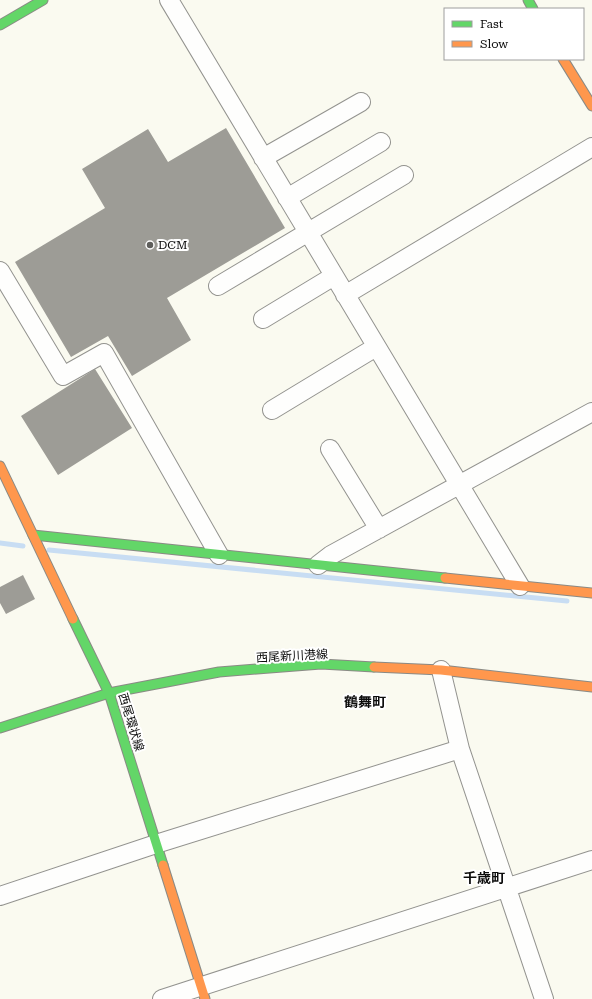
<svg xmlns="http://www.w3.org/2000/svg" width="592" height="999" viewBox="0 0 592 999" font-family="'Roboto Serif','Noto Sans JP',serif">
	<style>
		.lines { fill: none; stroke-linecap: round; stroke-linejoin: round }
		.stream { stroke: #c8ddf3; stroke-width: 5 }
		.building { fill: #9d9c96 }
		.street-casing { stroke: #93938f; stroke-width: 20 }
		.fast-casing { stroke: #8a8a85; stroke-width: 11 }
		.slow-casing { stroke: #8a8a85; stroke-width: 11 }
		.street { stroke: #fefefd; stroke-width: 18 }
		.fast { stroke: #63d668; stroke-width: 9 }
		.slow { stroke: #ff974d; stroke-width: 9 }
		.poi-dot { fill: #5f5f5c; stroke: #fff; stroke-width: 1.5 }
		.labels { text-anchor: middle; stroke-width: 4; stroke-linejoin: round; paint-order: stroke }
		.poi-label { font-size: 12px; fill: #0c0c0c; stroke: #fff; text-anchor: start }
		.street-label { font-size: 12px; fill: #0c0c0c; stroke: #fff }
		.quarter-label { font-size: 14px; font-weight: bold; fill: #0c0c0c; stroke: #fff }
	</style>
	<rect width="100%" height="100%" fill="#fafaf0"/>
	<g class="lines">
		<path class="stream" d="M0,543L23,546
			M49,550L567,601"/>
	</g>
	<path class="building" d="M226,128L285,228L167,298L191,340L132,376L108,336L71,357L15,262L105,208L82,169L148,129L168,162Z
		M95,369L132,428L58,475L21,416Z
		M23,575L35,599L6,614L0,603V587Z"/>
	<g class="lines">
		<g class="street-casing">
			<path id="street" d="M169,0L520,586
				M263,158L361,102
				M287,198L381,142
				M0,271L63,376L104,353L219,555
				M218,286L404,175
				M345,295L592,147
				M263,319L334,276
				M272,410L376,347
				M330,449L379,529
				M318,565L331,555L592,412
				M441,670L460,749L544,999
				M0,896L156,844L460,749
				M162,999L592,860"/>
		</g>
		<g class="fast-casing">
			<path id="fast" d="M528,0L533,9
				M0,25L43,0
				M33,535L445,578
				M73,619L109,693L163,865
				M0,728L109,693L219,672L321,664L374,667"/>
		</g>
		<g class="slow-casing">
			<path id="slow" d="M563,59L592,106
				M0,466L73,619
				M445,578L592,593
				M374,667L441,670L592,687
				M163,865L205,999"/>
		</g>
		<use href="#street" class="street"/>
		<use href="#fast" class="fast"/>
		<use href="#slow" class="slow"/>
	</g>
	<circle class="poi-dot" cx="150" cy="245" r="4"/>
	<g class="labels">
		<g class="poi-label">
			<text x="158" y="249">DCM</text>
		</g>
		<g class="street-label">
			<text transform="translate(292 656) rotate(-3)" y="4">西尾新川港線</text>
			<text transform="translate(131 722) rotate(73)" y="4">西尾環状線</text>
		</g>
		<g class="quarter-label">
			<text x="365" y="707">鶴舞町</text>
			<text x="484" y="883">千歳町</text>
		</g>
	</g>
	<rect x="444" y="8" width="140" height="52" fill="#ffffff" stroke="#9e9e9e"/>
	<rect x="452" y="21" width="20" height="6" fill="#63d668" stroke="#9e9e9e"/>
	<text x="480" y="28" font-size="12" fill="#0c0c0c">Fast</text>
	<rect x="452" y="41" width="20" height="6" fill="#ff974d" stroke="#9e9e9e"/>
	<text x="480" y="48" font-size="12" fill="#0c0c0c">Slow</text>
</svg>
